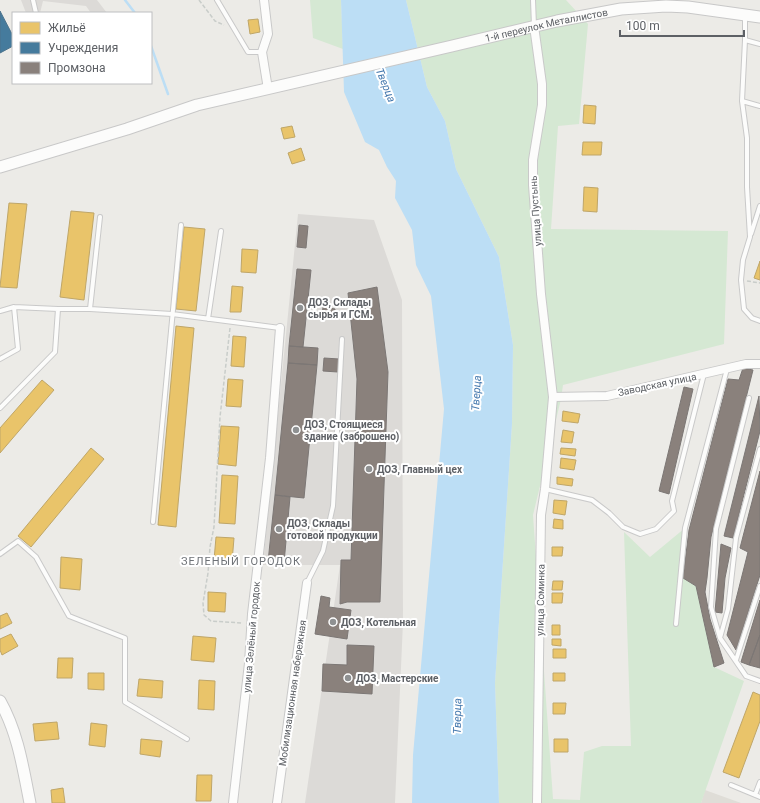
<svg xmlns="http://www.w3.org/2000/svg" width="760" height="803" viewBox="0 0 760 803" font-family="Roboto,sans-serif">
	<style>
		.industrial { fill: #dcdad7 }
		.education { fill: #dfddd7 }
		.green { fill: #d5e8d3 }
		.water { fill: #bcdef5 }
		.homes { fill: #e9c46a; stroke: #bfa668 }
		.public { fill: #457b9d; stroke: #4c738c }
		.industry { fill: #8a817c; stroke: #7c7775 }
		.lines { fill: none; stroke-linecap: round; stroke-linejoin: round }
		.stream { stroke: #bcdef5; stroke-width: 2.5 }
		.lane-casing { stroke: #c9c9c9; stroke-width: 6 }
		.street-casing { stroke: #c9c9c9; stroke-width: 10 }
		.secondary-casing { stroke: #c8c8c8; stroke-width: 13 }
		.path { stroke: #c9cdca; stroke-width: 1.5; stroke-dasharray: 4 2; stroke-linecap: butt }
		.lane { stroke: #fcfcfb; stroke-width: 4 }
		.street { stroke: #fcfcfb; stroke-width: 8 }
		.secondary { stroke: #fcfcfb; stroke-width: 11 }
		.poi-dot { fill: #8f9192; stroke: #fff; stroke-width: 1.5 }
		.labels { text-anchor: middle; stroke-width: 4; stroke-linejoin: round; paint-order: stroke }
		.street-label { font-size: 10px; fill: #5d6065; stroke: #fff }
		.poi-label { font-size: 10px; font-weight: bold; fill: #5d6065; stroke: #fff; text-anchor: start }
		.water-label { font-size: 11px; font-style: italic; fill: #4579ae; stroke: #fff }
		.neighbourhood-label { font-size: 11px; letter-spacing: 1px; fill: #6e7277; stroke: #fff }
	</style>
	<rect width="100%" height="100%" fill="#ecebe7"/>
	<path class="industrial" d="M21,0H97L107,13H91L86,6L43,1L40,13H26Z
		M298,214L374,220L402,300L403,622L395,803H305L340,565H263Z"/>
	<path class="education" d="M705,790L741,803H701Z"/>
	<path class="green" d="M310,0H341L343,49L313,38Z
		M406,0H566L588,24L579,124L558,126L551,229L728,231L724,344L563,385L561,399L533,515L553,799L580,800L584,752L602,746H631L624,532L650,557L685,528L680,576L696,586L714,667L744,681L701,803H499L495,683L512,424L513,345L499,257L456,169L445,121L427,87Z"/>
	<path class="water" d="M341,0H406L427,87L445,121L456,169L499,257L513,345L512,424L495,683L499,803H412L413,755L444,409L431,296L416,265L412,230L395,198L396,181L387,167L379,150L365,142L344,92Z"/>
	<path class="homes" d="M258,19L260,32L250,34L248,20Z
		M584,105L596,106L595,124L583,123Z
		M292,126L295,137L284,139L281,128Z
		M583,142H602L601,155H582Z
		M301,148L305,160L292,164L288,153Z
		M584,187L598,188L597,212L583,211Z
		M9,203L27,204L17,288L0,287Z
		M71,211L94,213L84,300L60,297Z
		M184,227L205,229L196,311L176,309Z
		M242,249L258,250L256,273L241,272Z
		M760,261V280L754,278Z
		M232,286L243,287L241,312H230Z
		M176,326L194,328L176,527L158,525Z
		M233,336L246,337L244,367L231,366Z
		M228,379L243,380L241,407L226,406Z
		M42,380L54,390L0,453V428Z
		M563,411L580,414L578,423L562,421Z
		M221,426L239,427L236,466L218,464Z
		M563,430L574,432L572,443L561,442Z
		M91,448L104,459L31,547L18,536Z
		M561,448L576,449L575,456L560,454Z
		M561,458L576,460L574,470L560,468Z
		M222,475L238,476L235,524L219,523Z
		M557,477L573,479L572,486L557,484Z
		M554,500L567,501L565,515L553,513Z
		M554,519L563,520V529L553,528Z
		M216,537L234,538L232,562L214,560Z
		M552,547H563L562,556H552Z
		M61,557L82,559L80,590L60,588Z
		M553,581H563L562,590H552Z
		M208,592L226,593L225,612L208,611Z
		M552,593H563L562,603H552Z
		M7,613L12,623L0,629V616Z
		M552,625H560V635H552Z
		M11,634L18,646L2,655L0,650V639Z
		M193,636L216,638L214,662L191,660Z
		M552,639H561V646L552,645Z
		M553,649H566V658H553Z
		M58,658H73L72,678H57Z
		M88,673H104V690L88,689Z
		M553,673H565V681H553Z
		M139,679L163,681L162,698L137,696Z
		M199,680L215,681L214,710L198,709Z
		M753,692L760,695V721L739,778L723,772Z
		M553,703H566L565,714H553Z
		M57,722L59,739L35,741L33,724Z
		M91,723L107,725L105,747L89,745Z
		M141,739L162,741L160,757L140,754Z
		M554,739H568V752H554Z
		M197,775H212L211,801H196Z
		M63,788L65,803H52L51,790Z"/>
	<path class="public" d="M0,11L13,36V46L0,53Z"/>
	<path class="industry" d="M299,225L308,226L306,248L297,247Z
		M297,269L311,270L303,347L289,346Z
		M377,287L388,372L380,602H347L340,604L341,560H351L357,379L348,293Z
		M323,307L335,309L334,318L322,316Z
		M289,346L318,348L317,365L288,363Z
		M324,358L339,359L338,372L323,371Z
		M288,363L317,365L304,498L275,495Z
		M743,368L753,370L711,537L707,578L705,592L710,619L724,663L714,667L696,586L683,578L689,530L728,379L739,380Z
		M684,387L693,389L669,494L659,491Z
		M759,396L760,431L733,538L724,536Z
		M760,471V575L736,650L727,635L748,552L740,548Z
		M275,495L290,497L284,563L268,562Z
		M721,544L731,548L725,578L722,613L715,612Z
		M321,596L330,598L329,607L351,610L347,639L315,634Z
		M760,600V635L749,665L741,662Z
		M760,635V668L749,665Z
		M347,645L374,646L372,694L322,691L323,664L347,665Z"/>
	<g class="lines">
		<path class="stream" d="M125,0L135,13
			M151,46L168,94"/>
		<g class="lane-casing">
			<path id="lane" d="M33,0L36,13
				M217,0L248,52H262
				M533,0L534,26
				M745,16V40L742,101L747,138V187L750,237L743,260L741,280L744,309L752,318L760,321
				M745,40L760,44
				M742,101L760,106
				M751,234L760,206
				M58,309H90L172,314L280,328
				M90,309L100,217
				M0,311L14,307L58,309L55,352L0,408
				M208,319L221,231
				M0,359L18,349L14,307
				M749,398L716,529L711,607L720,638L746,676L760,681
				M545,489L592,500L609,513L623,527L640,534L656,529L674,511L672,501L704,374
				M153,522L181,225
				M0,554L18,541L36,557L69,616L125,638V702L187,739
				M307,583L323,551L333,506L342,339
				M676,624L685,528L727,369
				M720,638L728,609L736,538L760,449
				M736,660L760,586
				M731,785L760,797
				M755,795L760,782"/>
		</g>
		<g class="street-casing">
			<path id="street" d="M264,0L268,34L262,52L268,89
				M534,26L542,84V105L533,160V185L541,294L553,397L545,489L541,515L537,803
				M553,397L607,396L746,364H760
				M233,803L249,663L252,614L270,458L280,328
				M277,803L307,583"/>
		</g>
		<g class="secondary-casing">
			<g id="secondary">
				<path id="s1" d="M0,167L127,129L197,105L452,46L557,21L621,9L666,6L688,7L760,17"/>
				<path d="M0,701C18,733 23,768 30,803"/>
			</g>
		</g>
		<path class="path" d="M199,0L215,21L224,25
			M747,281L760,283
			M230,328L220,417L214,527L210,547L208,573L203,603L204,615L211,621L243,623"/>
		<use href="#lane" class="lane"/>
		<use href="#street" class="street"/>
		<use href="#secondary" class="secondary"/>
	</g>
	<g class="poi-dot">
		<circle cx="300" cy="308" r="4"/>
		<circle cx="296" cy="430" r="4"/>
		<circle cx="369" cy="469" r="4"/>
		<circle cx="279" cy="529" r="4"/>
		<circle cx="333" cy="622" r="4"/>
		<circle cx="348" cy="678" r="4"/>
	</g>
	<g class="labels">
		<g class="street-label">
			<text dy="4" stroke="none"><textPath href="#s1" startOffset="565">1-й переулок Металлистов</textPath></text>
			<text transform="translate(535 211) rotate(-94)" y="4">улица Пустынь</text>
			<text transform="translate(657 384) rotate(-12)" y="4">Заводская улица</text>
			<text transform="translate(540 600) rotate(-89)" y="4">улица Соминка</text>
			<text transform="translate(251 637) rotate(-85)" y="4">улица Зелёный городок</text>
			<text transform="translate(292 693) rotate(-82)" y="4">Мобилизационная набережная</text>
		</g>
		<g class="poi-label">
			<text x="308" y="306">ДОЗ, Склады<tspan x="308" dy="12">сырья и ГСМ.</tspan></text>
			<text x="304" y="428">ДОЗ, Стоящиеся<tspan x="304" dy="12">здание (заброшено)</tspan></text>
			<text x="377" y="473">ДОЗ, Главный цех</text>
			<text x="287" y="527">ДОЗ, Склады<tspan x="287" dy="12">готовой продукции</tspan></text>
			<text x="341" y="626">ДОЗ, Котельная</text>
			<text x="356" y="682">ДОЗ, Мастерские</text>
		</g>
		<g class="water-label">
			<text transform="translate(386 85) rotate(68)" y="4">Тверца</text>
			<text transform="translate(476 393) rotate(-87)" y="4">Тверца</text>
			<text transform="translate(457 716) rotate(-89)" y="4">Тверца</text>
		</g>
		<g class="neighbourhood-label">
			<text x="241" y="565">ЗЕЛЕНЫЙ ГОРОДОК</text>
		</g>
	</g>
	<rect x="12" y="12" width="140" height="72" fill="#ffffff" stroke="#bebfc1"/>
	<rect x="20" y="22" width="20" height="12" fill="#e9c46a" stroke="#bebfc1"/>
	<text x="48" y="32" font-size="12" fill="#5d6065">Жильё</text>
	<rect x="20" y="42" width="20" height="12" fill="#457b9d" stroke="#bebfc1"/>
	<text x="48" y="52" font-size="12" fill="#5d6065">Учреждения</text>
	<rect x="20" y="62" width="20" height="12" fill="#8a817c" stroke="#bebfc1"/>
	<text x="48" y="72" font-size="12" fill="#5d6065">Промзона</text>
	<path d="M620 30v6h124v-6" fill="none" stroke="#5d6065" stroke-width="2"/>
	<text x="626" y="30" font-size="12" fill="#5d6065" stroke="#ffffff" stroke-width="3" paint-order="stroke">100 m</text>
</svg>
